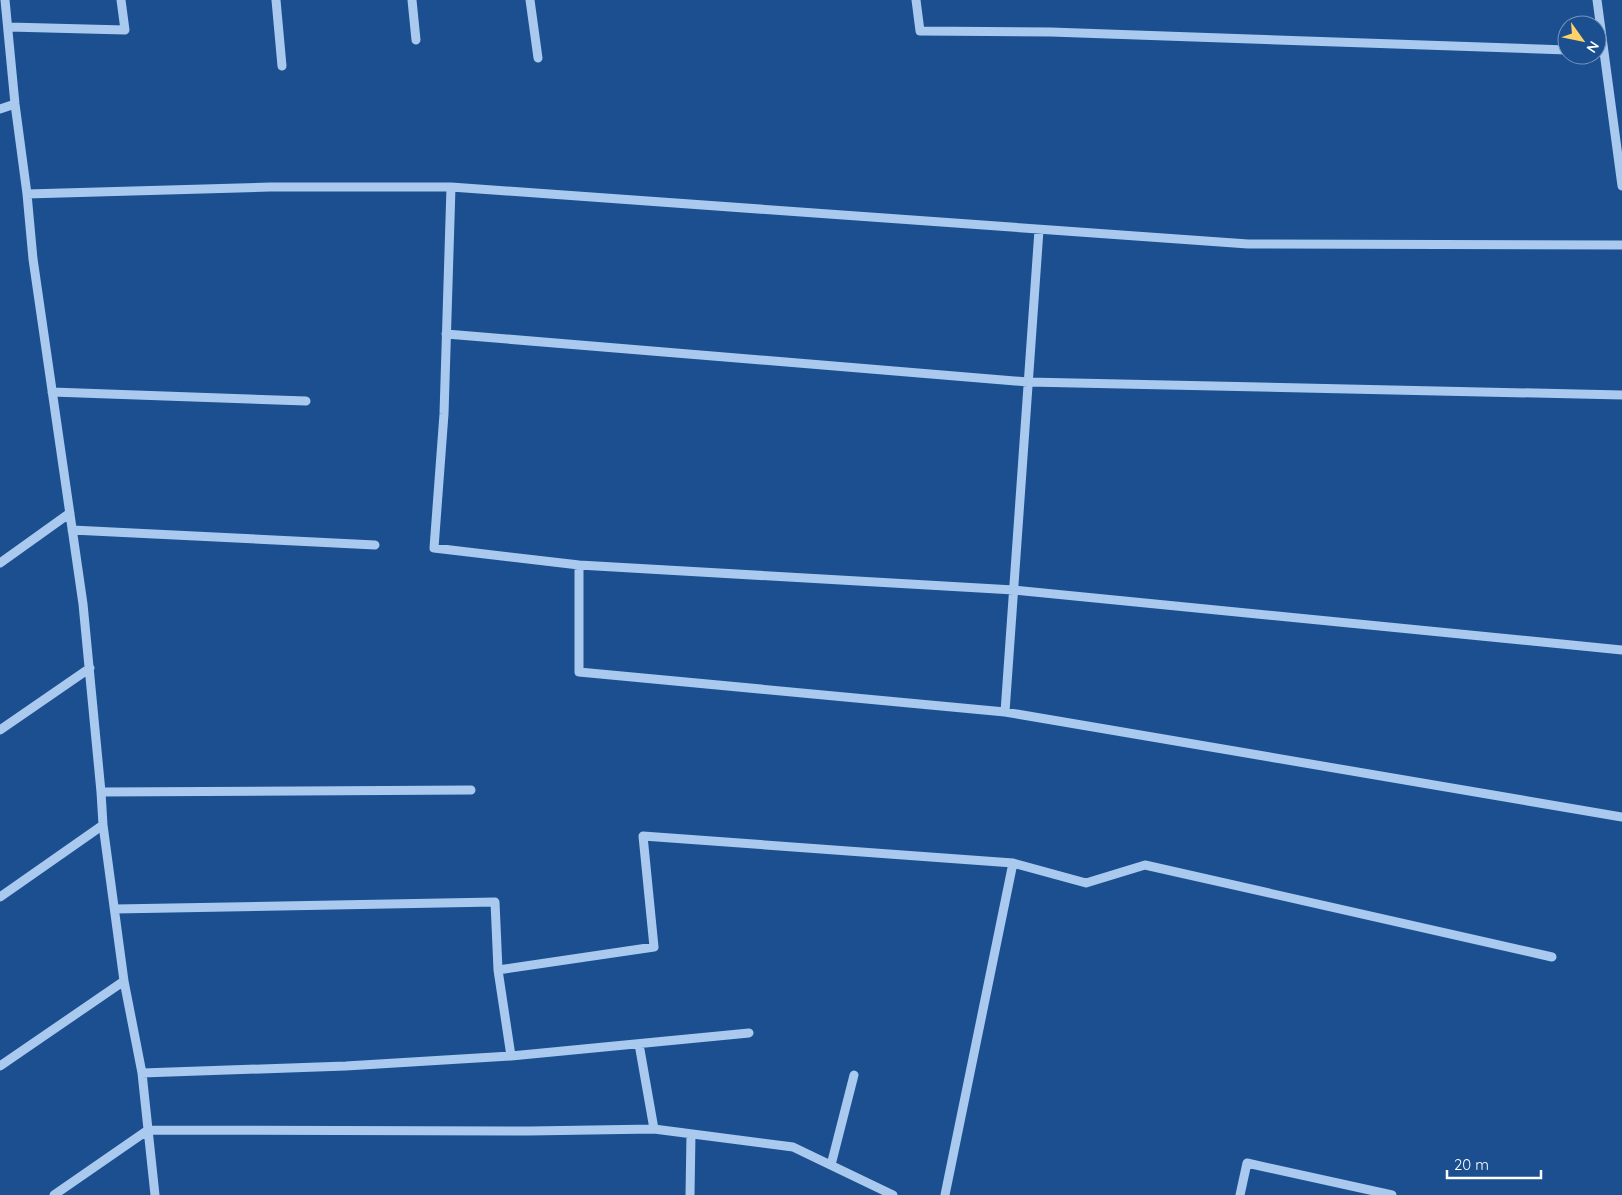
<svg xmlns="http://www.w3.org/2000/svg" width="1622" height="1195" viewBox="0 0 1622 1195" font-family="Quicksand,sans-serif">
	<style>
		.lines { fill: none; stroke-linecap: round; stroke-linejoin: round }
		.minor { stroke: #a9c9ee; stroke-width: 9 }
	</style>
	<rect width="100%" height="100%" fill="#1b4f8f"/>
	<g class="lines">
		<path class="minor" d="M5,0L15,104L27,194L33,259L83,604L101,792L103,825L124,981L142,1073L155,1195
			M276,0L282,66
			M412,0L416,40
			M530,0L538,58
			M916,0L920,31L1051,32L1567,50
			M1597,0L1622,186
			M9,27L125,30L121,0
			M0,109L15,104
			M451,187L444,414L434,548L579,565V672L1005,712L1622,817
			M27,194L270,187H451L1248,244L1622,245
			M446,334L1028,382L1622,395
			M52,392L306,401
			M72,530L375,545
			M0,563L70,513
			M579,565L1014,590L1622,650
			M1005,712L1039,230
			M0,730L90,668
			M101,792L471,790
			M0,897L103,825
			M115,909L495,902L498,970L511,1056
			M498,970L654,947L643,836L1013,863L1086,883L1145,865L1552,957
			M639,1044L654,1129
			M0,1066L124,981
			M142,1073L346,1066L511,1056L749,1033
			M831,1165L854,1075
			M54,1195L148,1130L530,1131L654,1129L793,1147L893,1195
			M690,1195L691,1134
			M945,1195L1013,863
			M1240,1195L1247,1163L1392,1195"/>
	</g>
	<g transform="translate(1582 40) rotate(123)"><circle r="24" fill="#1b4f8f" stroke="#7695bc"/>
	<path d="M0-4L9 19L0 12L-9 19Z" fill="#ffd166"/>
	<text y="-8" font-size="14" font-weight="bold" text-anchor="middle" fill="#ffffff">N</text>
	</g>
	<path d="M1447 1170v8h94v-8" fill="none" stroke="#ffffff" stroke-width="2.5"/>
	<text x="1454" y="1170" font-size="15" fill="#ffffff" stroke="#1b4f8f" stroke-width="4" paint-order="stroke">20 m</text>
</svg>
